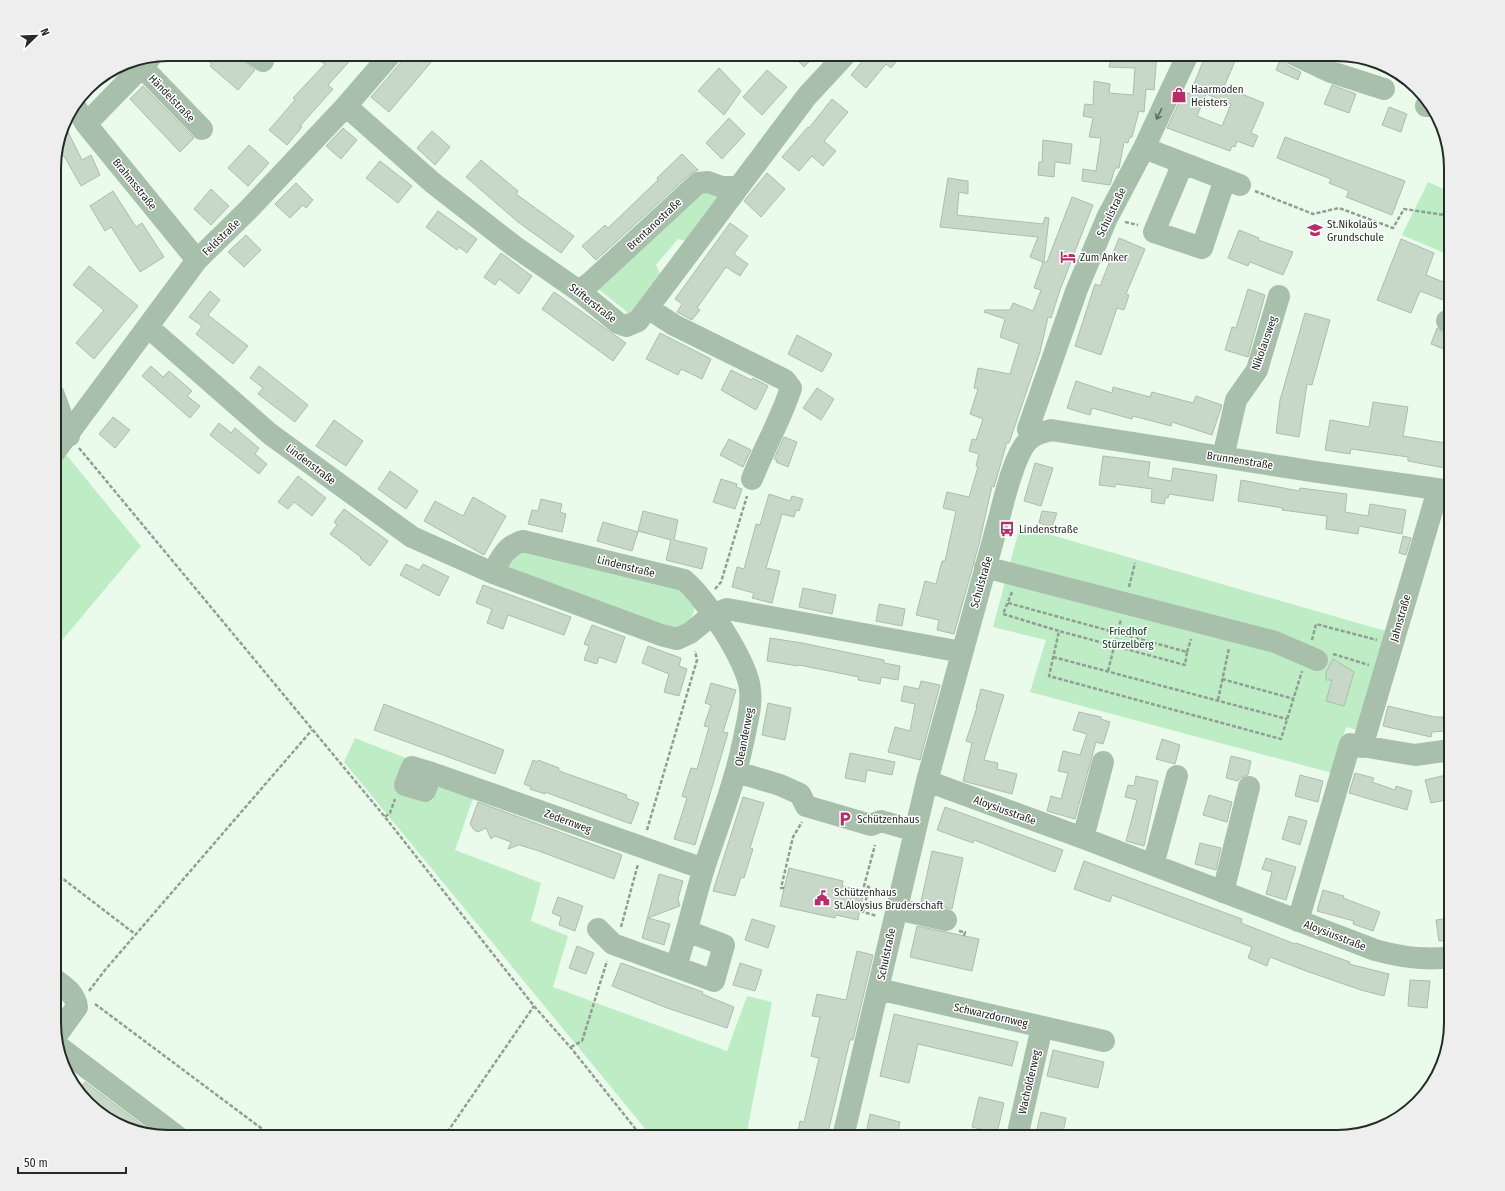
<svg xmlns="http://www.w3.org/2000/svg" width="1505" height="1191" viewBox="0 0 1505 1191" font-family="'Fira Sans Condensed',sans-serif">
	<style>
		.green { fill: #beecc4 }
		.building { fill: #c7d8c9; stroke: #acbdae; fill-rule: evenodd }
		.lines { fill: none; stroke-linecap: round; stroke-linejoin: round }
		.path { stroke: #929e93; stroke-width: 2.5; stroke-dasharray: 4 2; stroke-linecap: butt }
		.minor { stroke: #a8bfab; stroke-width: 22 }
		.oneway { stroke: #606e61 }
		.labels { text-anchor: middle; stroke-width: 3; stroke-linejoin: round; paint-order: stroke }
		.poi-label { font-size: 11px; fill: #252b25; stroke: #fff; text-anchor: start }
		.street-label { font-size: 11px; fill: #252b25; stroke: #fff }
		.park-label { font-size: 11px; fill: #044018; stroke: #fff }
		.rim { fill: none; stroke: #252b25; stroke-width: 2 }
	</style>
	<rect width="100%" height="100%" fill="#eafbec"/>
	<path class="green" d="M1428,182L1451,192V274L1444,271L1447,254L1402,235Z
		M699,191H712L718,198L688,241L678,239L656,265L661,276L631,315L597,288Z
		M64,452L141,546L54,650V464Z
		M1020,526L1389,632L1360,731L1346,727L1332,773L1030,692L1046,640L993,627Z
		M516,549L678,583L695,606C693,619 687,623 676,630L509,569L507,562Z
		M355,738L406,758L396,787L432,801L441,780L475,793L455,850L541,883L531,921L568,936L553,987L727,1051L747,996L772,1002L746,1137H652L344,762Z"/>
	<path class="building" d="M200,54H237L255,70L238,90L210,66L212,64Z
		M326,54H356L328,85L333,89L300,126L302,127L287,145L269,130L295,100L293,98L325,64L320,61Z
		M408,54H438L389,112L371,97Z
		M791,54H817L804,67Z
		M868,54H902L891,68L886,64L866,88L851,75Z
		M1112,54H1157L1154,90L1146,89L1144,112L1139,111L1132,137L1129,138L1128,143L1124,142L1119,168H1115L1110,185L1082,181L1083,169L1096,171L1101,138L1089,137L1093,118L1083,116L1085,104L1093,105L1094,81L1110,84L1109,93L1133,95L1135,68L1109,67Z
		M1206,54H1218L1235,61L1224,87L1264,103L1251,133L1258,136L1253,147L1237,141L1235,147L1232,146L1230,151L1167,128L1184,92L1190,94ZM1206,94L1231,104L1222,126L1197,116Z
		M1281,58L1287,65L1301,72L1298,80L1276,70Z
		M719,68L741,91L724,115L698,91Z
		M767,70L787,87L762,115L743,97Z
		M1332,85L1356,94L1349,113L1324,104Z
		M143,86L194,138L180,152L130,99Z
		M832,99L848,112L824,141L836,151L823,166L812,156L799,171L782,157L808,127L809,128Z
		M1389,107L1407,114L1401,132L1382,125Z
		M729,118L745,134L722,159L706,143Z
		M64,124L82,160L91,155L100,175L81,186L64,156L54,161Z
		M343,128L357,140L341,159L326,146Z
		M432,131L450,147L435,165L417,148Z
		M1285,137L1405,181L1392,215L1346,197L1349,191L1329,183L1331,179L1277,158Z
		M1043,140L1072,144L1070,164L1055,162L1054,177L1038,175L1039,162H1042Z
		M249,145L269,163L248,186L228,168Z
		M682,154L698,170L690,174L596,260L582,246L605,225L608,228L658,180L657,178Z
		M481,160L518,191L516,194L574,236L561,253L518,222L466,177Z
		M380,161L412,186L398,203L366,178Z
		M767,173L785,189L761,217L744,201Z
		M948,178L968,181V194L959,192L957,215L1043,224L1045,217L1049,218L1044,262H1047L1072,197L1093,205L1060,290L1051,318L1048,317L1040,352L1009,443L1007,442L994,487L992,486L979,544L954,634L937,630L939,620L916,615L925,581L936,584L942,561H945L956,511L943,508L947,492L969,497L978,467L976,466L979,454L969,451L972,439L976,440L983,419L970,414L978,389L974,388L978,368L1010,374L1019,344L1000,337L1005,319L984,312L985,310H1010L1013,303L1033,311L1041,290L1034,288L1043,262L1030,257L1038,237L940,227Z
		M296,183L313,200L306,208L303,205L290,218L275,204Z
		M211,189L229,206L211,225L194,209Z
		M113,191L136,227L142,223L164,257L140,272L111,227L105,231L90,206Z
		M438,211L477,239L467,253L459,247L457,250L426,227Z
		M730,223L748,236L734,254L748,264L740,276L726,267L697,308L700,310L692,320L677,312L682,304L675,299Z
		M1239,230L1259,238L1258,240L1293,252L1283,275L1250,262L1248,266L1228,258Z
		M246,235L261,250L244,267L228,252Z
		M1119,238L1145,249L1126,294L1129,295L1124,310L1117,308L1101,355L1075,346L1095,284L1100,286Z
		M1401,239L1434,253L1426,275L1451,285V303L1420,291L1411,313L1377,300Z
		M501,253L532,276L519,294L499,279L495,285L484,277Z
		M89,266L138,306L94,359L76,343L104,310L73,285Z
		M1248,289L1265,295L1248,357L1225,350L1232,327L1236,328Z
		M210,291L220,300L208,315L248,346L233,364L196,334L202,326L189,317Z
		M554,292L626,343L613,361L542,309Z
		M1305,313L1330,320L1312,385L1307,384L1299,437L1276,433L1280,400Z
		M1437,328L1444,333L1451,334V352L1431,344Z
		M660,333L711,359L702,379L681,369L678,375L646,359Z
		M797,335L832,354L822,372L788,354Z
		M151,366L163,377L169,371L192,391L187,396L200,406L190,418L142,376Z
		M259,366L308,405L295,422L258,394L263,388L250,378Z
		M731,370L751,380L753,378L768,386L756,410L721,390Z
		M1076,381L1112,393L1113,387L1150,397L1152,392L1193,403L1196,396L1222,405L1212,435L1172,422L1171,426L1133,416L1132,419L1092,408L1090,415L1067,408Z
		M817,388L834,399L821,420L803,408Z
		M1373,402L1408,407L1403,436L1451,444L1450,469L1408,461V457L1351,449L1350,454L1325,450L1330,420L1369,427Z
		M113,417L130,430L115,448L99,434Z
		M334,420L363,441L346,466L316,446Z
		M219,423L231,433L235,428L259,448L255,454L267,464L259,474L210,435Z
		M784,437L797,442L788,467L776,462L777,460L774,459Z
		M729,439L751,450L743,467L720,455Z
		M1103,456L1150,462L1148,477L1171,481L1173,468L1217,475L1213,501L1169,494L1168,498L1166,497L1164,504L1151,502L1152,489L1116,484L1115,487L1099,485Z
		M1035,463L1053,468L1041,506L1024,501Z
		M390,471L418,491L406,509L378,489Z
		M298,476L326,498L312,516L294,502L288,509L278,502Z
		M721,479L737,484L736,487L742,489L735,509L713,502Z
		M1241,480L1299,491L1300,488L1347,494L1345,512L1368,516L1370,504L1406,510L1402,534L1359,526L1358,534L1326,529L1327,516L1282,510L1283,508L1238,501Z
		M769,494L790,501L792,496L803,499L799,511L796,510L794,517L782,514L766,568L780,571L772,603L752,598L754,593L732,587L737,567L744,569L756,524L760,525Z
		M473,497L506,516L484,555L424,521L435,501L463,516Z
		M541,499L562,504L560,512L566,514L562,532L528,524L532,510L538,511Z
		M344,509L388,541L370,566L360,558L361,557L330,534L337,525L334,522Z
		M643,511L678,520L674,540L707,548L702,569L666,560L671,540L638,531Z
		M1042,511L1057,513L1052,527L1039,523Z
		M603,522L638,532L632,551L597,541Z
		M1403,536L1411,538L1406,555L1399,553Z
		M406,564L419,570L423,564L449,577L439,596L400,575Z
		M483,585L571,617L564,635L508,615L503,629L487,623L492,609L476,603Z
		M803,588L836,595L832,614L799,607Z
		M879,604L905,609L902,626L876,621Z
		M592,625L625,637L616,663L599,657L597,664L584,660L589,646L584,644Z
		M770,638L802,643L884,660V663L900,666L898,680L881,677L880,684L858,680L859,677L799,665L798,666L767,661Z
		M648,646L681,658L679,666L687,669L679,696L664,692L669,674L642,663Z
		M1333,659L1354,672L1344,706L1326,701L1332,680H1326V672Z
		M921,681L940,685L920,760L888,752L895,727L910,731L915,704L901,701L904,686L919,689Z
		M711,683L736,690L723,732L728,733L695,845L674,839L687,798L682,796L691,768L697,769L709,727L704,726L711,705L705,703Z
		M981,689L1004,695L984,760L998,763L997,769L1017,774L1012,794L963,781L972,743L966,741L977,707H976Z
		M768,703L791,708L785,740L762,735Z
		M384,704L504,750L495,774L374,730Z
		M1388,706L1435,717H1443L1444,731L1432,732L1431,737L1383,726Z
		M1079,712L1101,717V719L1110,722L1103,744L1096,742L1075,819L1047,811L1051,796L1061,799L1068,773L1058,771L1063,751L1080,755L1087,734L1073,730Z
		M1162,739L1180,745L1175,764L1156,759Z
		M850,753L895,762L892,775L867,770L865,782L845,778Z
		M1231,756L1251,761L1248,775L1240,778L1238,781L1226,778Z
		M533,760L537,762L538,760L559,768L558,769L562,772L627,795L626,798L639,803L631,824L545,792V794L530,789L531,787L524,784Z
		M1355,773L1374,778L1372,782L1395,790L1396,786L1412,791L1407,810L1349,793Z
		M1300,775L1323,781L1318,802L1295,796Z
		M1446,775L1451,799L1431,803L1425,780Z
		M1136,776L1158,781L1144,846L1126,841L1137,800L1125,797L1128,785L1134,786Z
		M1209,795L1232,802L1227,822L1203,815Z
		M743,797L764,803L750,848L753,849L744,878L741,877L735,896L713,891Z
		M478,802L622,855L614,879L536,850L519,845L508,849L511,842L495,836L491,839L486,828L478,832L474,830L470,824Z
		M945,807L1063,850L1055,872L974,840L973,843L937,830Z
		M1289,816L1307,821L1300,845L1282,839Z
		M1200,843L1221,848L1216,870L1195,864Z
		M932,851L963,858L952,909L921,902Z
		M1266,858L1296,867L1286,900L1266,894L1272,872L1262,869Z
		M1084,861L1242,919L1241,923L1295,944L1296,943L1350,962L1349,964L1389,974L1384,996L1361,990L1306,971L1270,957L1267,966L1248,958L1252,947L1112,895L1110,902L1074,889Z
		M789,868L843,881L842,886L864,891L858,920L836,915L835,918L780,906Z
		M659,874L683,881L678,899L680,906L648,918L670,924L664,945L642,938Z
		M1323,890L1344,896L1343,898L1380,912L1373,931L1353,924L1354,921L1317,911Z
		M558,897L583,906L575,931L559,925L561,917L552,913Z
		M1451,918V940L1439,941L1436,920Z
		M752,919L775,926L768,948L745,940Z
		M917,926L979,939L972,971L910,957Z
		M577,946L594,953L586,974L569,968Z
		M857,951L873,955L853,1040H850L827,1137H797L800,1121L804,1122L819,1058L811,1056L820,1017L812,1016L817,994L846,1000Z
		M621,963L703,992L702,994L734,1007L727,1028L667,1008L612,986Z
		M740,963L762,970L755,991L733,985Z
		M1410,980L1430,981L1427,1008L1408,1006Z
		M894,1014L1018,1042L1012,1066L918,1044L909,1083L880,1076Z
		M1053,1050L1104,1062L1098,1088L1047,1076Z
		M85,1082L154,1134L125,1128L93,1109L79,1091Z
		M979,1097L1004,1103L997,1133L972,1127Z
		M1041,1112L1066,1118L1062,1137H1035Z
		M870,1114L900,1122L897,1137H865Z"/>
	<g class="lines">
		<path class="path" d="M1255,191L1313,214L1339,208L1393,228L1404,209L1451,216
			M1125,222L1138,225
			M79,448L385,817L534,1006L571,1048L642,1137
			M1129,587L1135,563
			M715,589L721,582L747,496
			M1012,592L1003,614L1059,631L1049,676L1281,739L1302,671
			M1008,603L1187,652L1185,665L1059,631
			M1312,640L1316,624L1377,640
			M1187,652L1191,639
			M1333,654L1369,665
			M1053,657L1287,719
			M1108,671L1121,619
			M1222,679L1294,699
			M1218,700L1229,648
			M385,817L390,813L395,799
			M647,830L697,660L695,651
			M54,872L135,934
			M784,888H781L793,837L802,822
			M860,911L877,916
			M863,912L869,887L864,886L875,845
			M621,927L638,864
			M959,931L965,932L964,936
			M89,991L105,970L312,730
			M95,1004L273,1137
			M571,1047L582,1041L607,961
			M444,1137L534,1006"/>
		<path class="minor" d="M254,54L263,61
			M1293,54L1331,72L1384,89
			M142,67L202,129
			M75,106L86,124L197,260
			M346,106L433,183L514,246L579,291L618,323L626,326L638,321L807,96L846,54
			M1426,106H1431
			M86,124L150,58
			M1144,148L1240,185
			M1183,163L1154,232L1202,248L1225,179
			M579,291L591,282L698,183L708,182L722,187H738
			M648,308L674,325L785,380L791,388C781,419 764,448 752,479
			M1447,321L1451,322
			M148,327L270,434L412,537L493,573L661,635L677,639L690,633L712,615L727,609L962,652
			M54,395L69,436
			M1031,438L1028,429L1077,289L1107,218L1144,148L1188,54
			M54,453L197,260L250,208L346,106L391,54
			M1223,457L1236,400L1257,370L1279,296
			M985,567L1275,642L1317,660
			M493,573C500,558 507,545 523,541L684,580C704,596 749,664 750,690C752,706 747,722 744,738C735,783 718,825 704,868C694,901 686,935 676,967L613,944L598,929
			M1362,747L1438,490
			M737,772L780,785L800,794L806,806L871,825L881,821L915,831
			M432,773L425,791L405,785L412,767L432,773L704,869
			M927,781L1083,838L1375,950C1400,957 1425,961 1451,957
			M1083,838L1103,762
			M1153,865L1177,776
			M1223,892L1249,787
			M896,909L946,920
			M1298,921L1350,744L1415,755L1451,750
			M676,967L714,981L724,945L687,931
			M54,979C65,987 75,993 77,1007L56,1036
			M878,989L1104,1041
			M58,1046L178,1137
			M843,1137L927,781L997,526C1003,505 1014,450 1031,438C1037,433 1044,432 1051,430L1317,472L1451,491
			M1017,1137L1042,1027"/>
	</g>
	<defs><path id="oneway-shaft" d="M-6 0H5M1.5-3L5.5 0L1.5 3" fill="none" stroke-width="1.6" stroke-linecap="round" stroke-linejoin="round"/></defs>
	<use class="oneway" href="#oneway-shaft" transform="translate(1159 114) rotate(116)"/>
	<defs>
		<g id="shop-bare" transform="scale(1.2)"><path d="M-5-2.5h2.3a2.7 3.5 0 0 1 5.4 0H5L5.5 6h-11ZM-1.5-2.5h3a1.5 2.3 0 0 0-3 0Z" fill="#b62d6a" stroke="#fff" stroke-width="2.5" paint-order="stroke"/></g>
		<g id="school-bare" transform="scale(1.2)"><path d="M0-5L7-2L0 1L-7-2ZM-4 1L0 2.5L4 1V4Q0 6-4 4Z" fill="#b62d6a" stroke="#fff" stroke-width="2.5" paint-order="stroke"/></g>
		<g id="hotel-bare" transform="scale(1.2)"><path d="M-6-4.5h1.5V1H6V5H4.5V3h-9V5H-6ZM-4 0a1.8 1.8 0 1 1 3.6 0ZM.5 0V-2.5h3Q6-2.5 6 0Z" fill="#b62d6a" stroke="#fff" stroke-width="2.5" paint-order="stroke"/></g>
		<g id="bus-bare" transform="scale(1.2)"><path d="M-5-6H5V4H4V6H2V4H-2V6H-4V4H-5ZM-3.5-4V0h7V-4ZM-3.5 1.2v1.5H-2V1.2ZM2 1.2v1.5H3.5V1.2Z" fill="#b62d6a" stroke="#fff" stroke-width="2.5" paint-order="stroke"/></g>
		<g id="parking-bare" transform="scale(1.2)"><path d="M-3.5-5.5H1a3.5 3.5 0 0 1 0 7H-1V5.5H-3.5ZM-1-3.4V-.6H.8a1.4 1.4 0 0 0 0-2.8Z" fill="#b62d6a" stroke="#fff" stroke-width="2.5" paint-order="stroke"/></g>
		<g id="civic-bare" transform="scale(1.2)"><path d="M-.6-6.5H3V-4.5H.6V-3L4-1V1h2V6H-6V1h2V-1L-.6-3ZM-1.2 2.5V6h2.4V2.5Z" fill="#b62d6a" stroke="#fff" stroke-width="2.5" paint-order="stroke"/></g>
	</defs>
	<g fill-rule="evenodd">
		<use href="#shop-bare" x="1179" y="95"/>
		<use href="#school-bare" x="1315" y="230"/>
		<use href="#hotel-bare" x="1068" y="257"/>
		<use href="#bus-bare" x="1007" y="529"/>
		<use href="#parking-bare" x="845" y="819"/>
		<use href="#civic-bare" x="822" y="898"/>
	</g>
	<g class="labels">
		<g class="poi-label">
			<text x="1191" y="93">Haarmoden<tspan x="1191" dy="13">Heisters</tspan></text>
			<text x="1327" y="228">St.Nikolaus<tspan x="1327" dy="13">Grundschule</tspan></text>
			<text x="1080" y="261">Zum Anker</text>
			<text x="1019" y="533">Lindenstraße</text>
			<text x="857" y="823">Schützenhaus</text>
			<text x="834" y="896">Schützenhaus<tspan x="834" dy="13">St.Aloysius Bruderschaft</tspan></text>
		</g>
		<g class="street-label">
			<text transform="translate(172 98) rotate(46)" y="4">Händelstraße</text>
			<text transform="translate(135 184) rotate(51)" y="4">Brahmsstraße</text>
			<text transform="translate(1111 212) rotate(-64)" y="4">Schulstraße</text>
			<text transform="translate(654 224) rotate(-43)" y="4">Brentanostraße</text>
			<text transform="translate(221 237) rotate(-44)" y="4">Feldstraße</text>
			<text transform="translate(593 303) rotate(38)" y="4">Stifterstraße</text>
			<text transform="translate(1264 343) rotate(-71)" y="4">Nikolausweg</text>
			<text transform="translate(1240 460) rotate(9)" y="4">Brunnenstraße</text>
			<text transform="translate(311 464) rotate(37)" y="4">Lindenstraße</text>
			<text transform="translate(626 566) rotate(14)" y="4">Lindenstraße</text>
			<text transform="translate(981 582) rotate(-74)" y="4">Schulstraße</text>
			<text transform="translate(1400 618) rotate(-74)" y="4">Jahnstraße</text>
			<text transform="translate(744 737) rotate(-79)" y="4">Oleanderweg</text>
			<text transform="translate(1005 810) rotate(20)" y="4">Aloysiusstraße</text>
			<text transform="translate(568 821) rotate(20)" y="4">Zedernweg</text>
			<text transform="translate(1335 935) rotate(21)" y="4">Aloysiusstraße</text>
			<text transform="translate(886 954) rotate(-78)" y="4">Schulstraße</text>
			<text transform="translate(991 1015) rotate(13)" y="4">Schwarzdornweg</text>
			<text transform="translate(1029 1082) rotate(-77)" y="4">Wacholderweg</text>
		</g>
		<g class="park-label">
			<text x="1128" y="635">Friedhof<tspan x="1128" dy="13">Stürzelberg</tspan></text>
		</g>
	</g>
	<path d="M0 0H1505V1191H0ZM168 61H1337A107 107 0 0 1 1444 168V1023A107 107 0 0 1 1337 1130H168A107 107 0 0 1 61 1023V168A107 107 0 0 1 168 61Z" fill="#eee" fill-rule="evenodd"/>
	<path class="rim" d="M168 61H1337A107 107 0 0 1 1444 168V1023A107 107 0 0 1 1337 1130H168A107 107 0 0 1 61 1023V168A107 107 0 0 1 168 61Z"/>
	<g transform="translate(36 36) rotate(67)" stroke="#ffffff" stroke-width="3" paint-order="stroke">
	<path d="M0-3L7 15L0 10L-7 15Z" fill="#252b25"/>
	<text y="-6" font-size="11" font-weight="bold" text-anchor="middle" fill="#252b25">N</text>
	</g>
	<path d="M18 1167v6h108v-6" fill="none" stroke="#252b25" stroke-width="2"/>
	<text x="24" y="1167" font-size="12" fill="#252b25" stroke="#ffffff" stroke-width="3" paint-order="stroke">50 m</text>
</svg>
